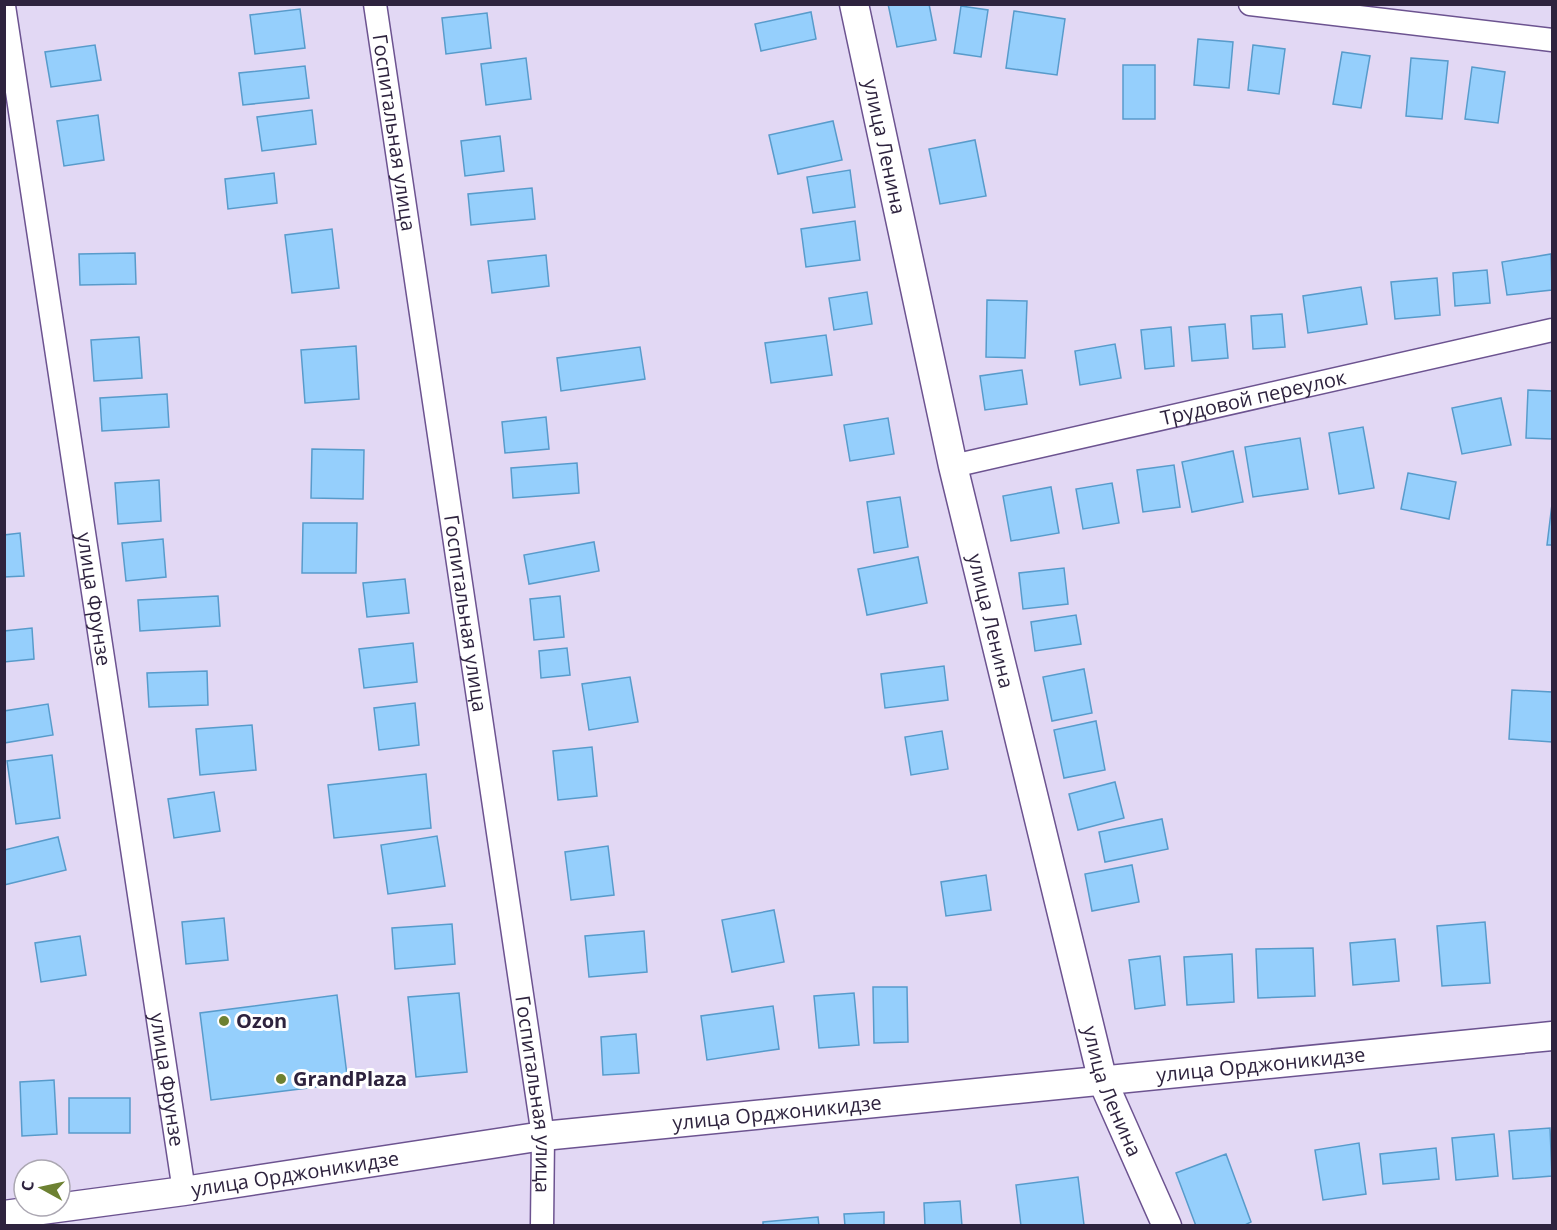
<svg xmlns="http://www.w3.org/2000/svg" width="1557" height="1230" viewBox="0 0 1557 1230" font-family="'Open Sans',sans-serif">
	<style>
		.building { fill: #95cffc; stroke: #589bcb; stroke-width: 1.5 }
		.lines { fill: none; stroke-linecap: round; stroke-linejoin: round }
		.minor-casing { stroke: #6c5390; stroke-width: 25 }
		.tertiary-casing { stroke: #6c5390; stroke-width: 31 }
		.minor { stroke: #fff; stroke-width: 22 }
		.tertiary { stroke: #fff; stroke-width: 28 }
		.poi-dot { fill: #6d8132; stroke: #fff; stroke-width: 2 }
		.labels { text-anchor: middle; stroke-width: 6; stroke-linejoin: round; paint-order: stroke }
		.street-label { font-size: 20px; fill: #2e233e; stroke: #fff }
		.poi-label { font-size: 20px; font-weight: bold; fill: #2e233e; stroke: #fff; text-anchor: start }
	</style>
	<rect width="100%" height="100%" fill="#e2d8f4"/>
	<path class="building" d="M888,4H929L936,40L897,47Z
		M961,6L988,10L981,57L954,53Z
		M300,9L305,48L255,54L250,15Z
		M1014,11L1065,19L1057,75L1006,68Z
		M811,12L816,39L761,51L755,24Z
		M487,13L491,48L446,54L442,18Z
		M1198,39L1233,42L1229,88L1194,85Z
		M95,45L101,80L51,87L45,52Z
		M1253,45L1285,49L1279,94L1248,90Z
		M1342,52L1370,56L1361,108L1333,104Z
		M526,58L531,99L486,105L481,64Z
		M1411,58L1448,61L1442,119L1406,116Z
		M1123,65H1155V119H1123Z
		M305,66L309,98L243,105L239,73Z
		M1472,67L1505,72L1498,123L1465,119Z
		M312,110L316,144L262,151L257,117Z
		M98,115L104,160L64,166L57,121Z
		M833,121L842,160L778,174L769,135Z
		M500,136L504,171L465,176L461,141Z
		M975,140L986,196L940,204L929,149Z
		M850,170L855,207L813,213L807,177Z
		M274,173L277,203L228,209L225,179Z
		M532,188L535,219L471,225L468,194Z
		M855,221L860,260L806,267L801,229Z
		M332,229L339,288L292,293L285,235Z
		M135,253L136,284L80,285L79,254Z
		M1551,254L1552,290L1507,295L1502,262Z
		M546,255L549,286L492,293L488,261Z
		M1487,270L1490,303L1455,306L1453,273Z
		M1437,278L1440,315L1395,319L1391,282Z
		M1361,287L1367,324L1308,333L1303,296Z
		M867,292L872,324L834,330L829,298Z
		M987,300L1027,301L1025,358L986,357Z
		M1282,314L1285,347L1253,349L1251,316Z
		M1225,324L1228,358L1192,361L1189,327Z
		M1171,327L1174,366L1145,369L1141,330Z
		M826,335L832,375L771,383L765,343Z
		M139,337L142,378L94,381L91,340Z
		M1115,344L1121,378L1080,385L1075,351Z
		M356,346L359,399L305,403L301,350Z
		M640,347L645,379L561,391L557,358Z
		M1022,370L1027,404L985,410L980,376Z
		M1528,390L1552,391V439L1526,438Z
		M167,394L169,427L102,431L100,398Z
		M1501,398L1511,445L1462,454L1452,408Z
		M546,417L549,449L505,453L502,422Z
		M888,418L894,454L850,461L844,425Z
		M1363,427L1374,488L1339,494L1329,433Z
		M1300,438L1308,489L1253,497L1245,447Z
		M312,449L364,450L363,499L311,498Z
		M1233,451L1243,502L1192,512L1182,462Z
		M577,463L579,493L513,498L511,468Z
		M1174,465L1180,507L1143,512L1137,470Z
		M1408,473L1456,482L1449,519L1401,509Z
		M159,480L161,521L118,524L115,483Z
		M1112,483L1119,523L1083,529L1076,489Z
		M1051,487L1059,533L1011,541L1003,496Z
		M900,497L908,547L874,553L867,502Z
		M1552,504V545H1547Z
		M303,523H357L356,573H302Z
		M20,533L24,576L4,577V535Z
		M163,539L166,577L126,581L122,543Z
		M594,542L599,571L529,584L524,555Z
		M918,557L927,603L867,615L858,569Z
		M1064,568L1068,604L1023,609L1019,573Z
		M405,579L409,613L367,617L363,583Z
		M218,596L220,626L140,631L138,600Z
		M560,596L564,637L534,640L530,599Z
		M1076,615L1081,644L1035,651L1031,622Z
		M32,628L34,659L4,662V631Z
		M413,643L417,682L364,688L359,649Z
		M567,648L570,675L541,678L539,651Z
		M944,666L948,700L885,708L881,674Z
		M1084,669L1092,713L1052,721L1043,677Z
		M207,671L208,705L149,707L147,673Z
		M630,677L638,722L589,730L582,684Z
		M1512,690L1552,692V742L1509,739Z
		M415,703L419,745L379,750L374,708Z
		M48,704L53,735L4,743V711Z
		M1096,721L1105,770L1064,778L1054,730Z
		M252,725L256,770L200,775L196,729Z
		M942,731L948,769L911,775L905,737Z
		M592,747L597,796L558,800L553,751Z
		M52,755L60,818L16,824L7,761Z
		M426,774L431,828L334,838L328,785Z
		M1115,782L1124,818L1078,830L1069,794Z
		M214,792L220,831L174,838L168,799Z
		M1162,819L1168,849L1105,862L1099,832Z
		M437,836L445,886L388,894L381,845Z
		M58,837L66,870L4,885V850Z
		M608,846L614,895L571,900L565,852Z
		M1132,865L1139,902L1092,911L1085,874Z
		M986,875L991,910L946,916L941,882Z
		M774,910L784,962L732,972L722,920Z
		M224,918L228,960L186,964L182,922Z
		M1485,922L1490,983L1442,986L1437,926Z
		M452,924L455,964L395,969L392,928Z
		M644,931L647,972L589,977L585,936Z
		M80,936L86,975L41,982L35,943Z
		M1395,939L1399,981L1353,985L1350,943Z
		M1313,948L1315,996L1258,998L1256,949Z
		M1232,954L1234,1002L1187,1005L1184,957Z
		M1160,956L1165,1005L1135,1009L1129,960Z
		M873,987H907L908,1042L874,1043Z
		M459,993L467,1072L416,1077L408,997Z
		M854,993L859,1045L819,1048L814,996Z
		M337,995L348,1083L211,1100L200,1013Z
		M773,1006L779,1049L707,1060L701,1016Z
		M636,1034L639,1073L603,1075L601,1037Z
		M54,1080L57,1134L22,1136L20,1082Z
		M69,1098H130V1133H69Z
		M1550,1128L1552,1176L1513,1179L1509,1131Z
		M1494,1134L1498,1176L1456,1180L1452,1138Z
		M1359,1143L1366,1194L1323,1200L1315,1150Z
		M1436,1148L1439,1179L1383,1184L1380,1154Z
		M1226,1154L1251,1222L1243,1226H1196L1176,1173Z
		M1078,1177L1084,1225L1021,1226L1016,1185Z
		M960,1201L962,1226H925L924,1203Z
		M884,1212V1226H845L844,1214Z
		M818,1217L819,1226H763V1222Z"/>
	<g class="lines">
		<g class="minor-casing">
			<g id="minor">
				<path id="s1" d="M375,4L543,1136L542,1226"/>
				<path d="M1250,4L1552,40"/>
				<path id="s2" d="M4,6L184,1191"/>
				<path id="s3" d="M953,466L1552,330"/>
			</g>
		</g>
		<g class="tertiary-casing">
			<g id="tertiary">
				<path id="s4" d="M854,4L953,466L1103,1082L1167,1226"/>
				<path id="s5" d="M4,1215L184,1191L543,1136L1552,1036"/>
			</g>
		</g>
		<use href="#minor" class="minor"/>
		<use href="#tertiary" class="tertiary"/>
	</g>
	<g class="poi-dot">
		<circle cx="224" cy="1021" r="6"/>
		<circle cx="281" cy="1079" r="6"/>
	</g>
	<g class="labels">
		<g class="street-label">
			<text dy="7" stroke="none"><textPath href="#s1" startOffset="130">Госпитальная улица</textPath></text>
			<text dy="7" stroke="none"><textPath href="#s4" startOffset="146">улица Ленина</textPath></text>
			<text dy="7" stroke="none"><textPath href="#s3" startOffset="308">Трудовой переулок</textPath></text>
			<text dy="7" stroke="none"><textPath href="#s2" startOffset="600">улица Фрунзе</textPath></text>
			<text dy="7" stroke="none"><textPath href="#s1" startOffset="616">Госпитальная улица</textPath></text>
			<text dy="7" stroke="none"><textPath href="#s4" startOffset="632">улица Ленина</textPath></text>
			<text dy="7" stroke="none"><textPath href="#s5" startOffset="1266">улица Орджоникидзе</textPath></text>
			<text dy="7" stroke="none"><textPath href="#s2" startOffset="1086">улица Фрунзе</textPath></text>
			<text dy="7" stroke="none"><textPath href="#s4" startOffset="1118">улица Ленина</textPath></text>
			<text dy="7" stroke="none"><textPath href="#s1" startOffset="1102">Госпитальная улица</textPath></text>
			<text dy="7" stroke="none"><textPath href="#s5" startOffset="780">улица Орджоникидзе</textPath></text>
			<text dy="7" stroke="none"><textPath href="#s5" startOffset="294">улица Орджоникидзе</textPath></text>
		</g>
		<g class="poi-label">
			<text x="236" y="1028">Ozon</text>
			<text x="293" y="1086">GrandPlaza</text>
		</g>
	</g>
	<rect width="1557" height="1230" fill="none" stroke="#2e233e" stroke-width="12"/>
	<g transform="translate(42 1188) rotate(278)"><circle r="28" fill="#ffffff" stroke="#aba7b2" stroke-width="1.5"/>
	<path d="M0-4.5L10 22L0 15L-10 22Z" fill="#6d8132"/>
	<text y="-9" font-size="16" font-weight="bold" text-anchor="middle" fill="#2e233e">С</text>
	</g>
</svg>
